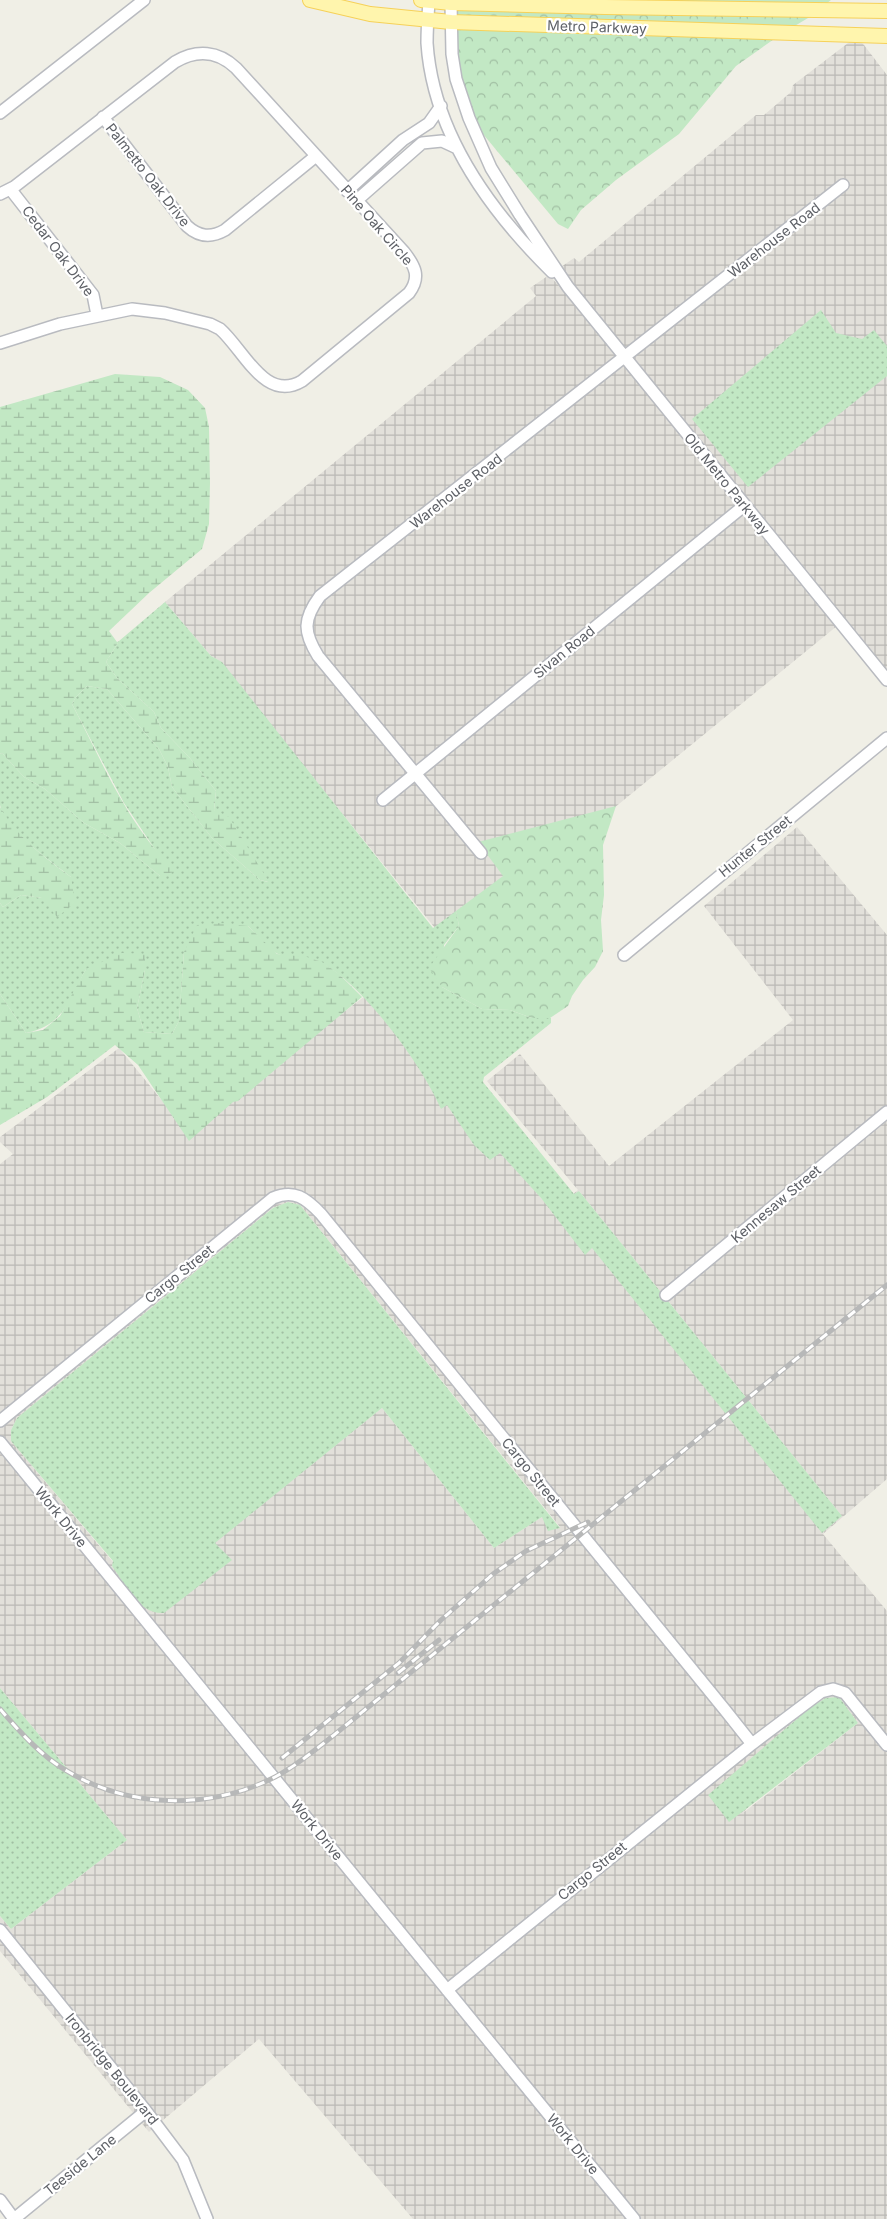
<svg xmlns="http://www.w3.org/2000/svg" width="887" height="2219" viewBox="0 0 887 2219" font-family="Inter,sans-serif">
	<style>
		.industrial { fill: url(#industrial-grid); fill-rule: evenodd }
		.green { fill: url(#green-dots) }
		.forest { fill: url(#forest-crowns) }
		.wetland { fill: url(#wetland-marsh) }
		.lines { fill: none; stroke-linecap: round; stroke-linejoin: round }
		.minor-casing { stroke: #b9bbc0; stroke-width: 14 }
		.major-casing { stroke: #f6d159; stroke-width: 16 }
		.minor { stroke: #fff; stroke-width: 11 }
		.major { stroke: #fff5ad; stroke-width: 14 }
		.rail-casing { stroke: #b7b8b8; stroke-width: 5 }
		.rail { stroke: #fff; stroke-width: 3; stroke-dasharray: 9; stroke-linecap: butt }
		.labels { text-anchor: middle; stroke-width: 4.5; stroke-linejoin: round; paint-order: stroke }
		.street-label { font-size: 14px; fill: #5e6167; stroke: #fff }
	</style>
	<defs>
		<pattern id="industrial-grid" width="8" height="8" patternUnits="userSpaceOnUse" patternTransform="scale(1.25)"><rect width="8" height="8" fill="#e2e0da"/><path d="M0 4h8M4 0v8" fill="none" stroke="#bab9b5"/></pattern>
		<pattern id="green-dots" width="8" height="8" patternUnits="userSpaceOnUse" patternTransform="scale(1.25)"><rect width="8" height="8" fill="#c2e8c4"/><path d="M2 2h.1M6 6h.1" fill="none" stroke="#a1bfa3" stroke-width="1.8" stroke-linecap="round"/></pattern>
		<pattern id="forest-crowns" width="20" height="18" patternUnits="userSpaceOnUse" patternTransform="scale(1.25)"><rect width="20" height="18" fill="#c2e8c4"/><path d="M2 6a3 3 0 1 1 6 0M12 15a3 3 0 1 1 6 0" fill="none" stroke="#a1bfa3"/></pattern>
		<pattern id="wetland-marsh" width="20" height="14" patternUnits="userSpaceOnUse" patternTransform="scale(1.25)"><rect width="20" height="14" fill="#c2e8c4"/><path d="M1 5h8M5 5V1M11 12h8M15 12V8" fill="none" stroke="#a1bfa3"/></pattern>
	</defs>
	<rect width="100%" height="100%" fill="#f0efe6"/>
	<path class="industrial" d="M852,40H859L864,45L887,75V672L837,626L614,808L439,933L218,660L211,656L165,602L536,296L530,288L549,275L562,289L561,267L574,258L579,262L756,115H764L791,92L793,85Z
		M797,827L887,935V1479L823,1534L887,1611V2219H413L259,2039L149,2132L0,1951V1916L11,1929L127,1840L0,1688V1164L13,1154L0,1142V1137L119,1048L187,1131L369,993L552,1211L578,1190L487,1081L520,1054L609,1166L793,1020L704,906ZM579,1191L842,1516L559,1207ZM288,1202L300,1205L560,1527L542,1517L494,1548L382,1408L214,1543L231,1560L112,1567L113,1562L11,1441V1430L17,1418L273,1208ZM838,1697L858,1723L743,1813Z"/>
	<path class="green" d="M821,310L836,333L862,339L874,330L887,346V376L748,487L692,419Z
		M165,602L211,656L222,662L433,928L456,911L459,926L444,945L442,987L482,1009L510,1010L532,1018H551V1023L484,1077L483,1082L574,1194L579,1191L842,1516L822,1533L592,1248L585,1255L541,1198L500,1153L490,1160L474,1145L447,1105L441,1109C422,1065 364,986 322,963C308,955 292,960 278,954C270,951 255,932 248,926L184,952L179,1021L172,1034L144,1032L137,1008L145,970L86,969C70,999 63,1026 26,1033L0,994V903L3,907L21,895L42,898L71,877C53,863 3,828 0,805C0,789 0,771 0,754L2,753L24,777L45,789L84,823L120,843L160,876L158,854L124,803L72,704L76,697L87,686L107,689L159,749L168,767L172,787L212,838L260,880L268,882L214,810L216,791L189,757L161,728L154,712L117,678L106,662L119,641Z
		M288,1202L300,1205L560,1528L548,1531L542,1517L494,1548L382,1408L215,1543L232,1560L164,1613C139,1615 125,1584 112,1566L113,1561L11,1441V1430L17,1418L273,1208Z
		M0,1688L127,1840L11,1929L0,1916Z
		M839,1697L858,1723L729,1822L708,1795L811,1707L826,1698Z"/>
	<path class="forest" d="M534,0H831L826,4Z
		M456,9L813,15L793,27L456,16Z
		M456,27L777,37L736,66L679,134L616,180L581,210L568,229L558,224L478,128L461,78Z
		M616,806L603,845L604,895L601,920L603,951L595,967L583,980L572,996L568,1006L550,1018H532L510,1010L482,1009L442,987L429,968L459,926L456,911L503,876L478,842Z"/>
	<path class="wetland" d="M115,374L160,377L188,390L205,408L209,427L210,483L209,524L202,549L149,593L109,631L117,642L119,641L106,662L117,678L154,712L161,728L189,757L216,791L214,810L229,817L269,882L260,880L212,838L172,787L168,767L159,749L107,689L87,686L76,697L72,704C102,761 128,827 176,871L160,876L120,843L84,823L45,789L24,777L2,753L0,754V407Z
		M0,807C17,837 44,857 71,877L75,903L57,917L42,898L21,895L3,907L0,903Z
		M221,923L248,926L277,954L307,957L322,962L339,974L362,997L238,1101L233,1102L189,1141L138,1065L115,1045L47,1097L0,1125V994L26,1033L43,1030L60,1016L86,969L122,953L145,954V970L137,1008L144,1032L172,1034L179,1021L184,952L197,925Z"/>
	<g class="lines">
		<g class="minor-casing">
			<path id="minor" d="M429,2C428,15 427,30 427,43C433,133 491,212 552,272
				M451,3L452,54L456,79L469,118L491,168L520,215L568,287L887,680
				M0,113L144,0
				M103,117L187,226C199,237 211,238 225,230L316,156
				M11,190L93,295L97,315
				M347,191L403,140L429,123L441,106
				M0,194L14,187L175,62C197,49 218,51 236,68L404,252C415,266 421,277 409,293L302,381C265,403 244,350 220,329L210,324L165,313L132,309L60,324L0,343
				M356,201L422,143L442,141L457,148
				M383,800L745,505
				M481,853L318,656C303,632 303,619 320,596L843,185
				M624,955L887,738
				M666,1295L887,1112
				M0,1421L273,1198C294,1189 306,1198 321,1214L725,1710L752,1744L447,1990
				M0,1442L634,2219
				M752,1744L821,1692L833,1689L845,1693L887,1745
				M0,1930L146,2111L183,2160L207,2219
				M0,2200L14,2219
				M14,2219L146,2111"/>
		</g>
		<g class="major-casing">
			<path id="major" d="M310,0L370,14L451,22L887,36
				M421,0L451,3L605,7L887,11"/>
		</g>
		<use href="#minor" class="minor"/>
		<use href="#major" class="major"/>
		<g class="rail-casing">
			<path id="rail" d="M398,1673L439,1640
				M0,1709C19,1731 41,1756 67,1771C130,1809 210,1810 275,1777C296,1766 315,1750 334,1735L887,1285
				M282,1758L399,1663L441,1620L493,1574L526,1551L588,1522"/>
		</g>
		<use href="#rail" class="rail"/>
	</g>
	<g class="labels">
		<g class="street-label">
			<text transform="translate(597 27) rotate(2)" y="5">Metro Parkway</text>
			<text transform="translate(148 175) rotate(52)" y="5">Palmetto Oak Drive</text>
			<text transform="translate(377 225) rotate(49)" y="5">Pine Oak Circle</text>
			<text transform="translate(774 240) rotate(-38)" y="5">Warehouse Road</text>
			<text transform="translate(58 251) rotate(53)" y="5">Cedar Oak Drive</text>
			<text transform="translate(727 484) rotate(51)" y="5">Old Metro Parkway</text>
			<text transform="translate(456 491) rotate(-38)" y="5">Warehouse Road</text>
			<text transform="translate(564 652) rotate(-39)" y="5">Sivan Road</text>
			<text transform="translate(755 846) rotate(-39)" y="5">Hunter Street</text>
			<text transform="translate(776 1204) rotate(-40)" y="5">Kennesaw Street</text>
			<text transform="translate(179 1274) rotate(-39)" y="5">Cargo Street</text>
			<text transform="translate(531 1472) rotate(51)" y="5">Cargo Street</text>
			<text transform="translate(61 1517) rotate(51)" y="5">Work Drive</text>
			<text transform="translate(317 1830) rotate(51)" y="5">Work Drive</text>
			<text transform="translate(592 1871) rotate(-39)" y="5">Cargo Street</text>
			<text transform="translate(112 2069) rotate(51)" y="5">Ironbridge Boulevard</text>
			<text transform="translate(573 2144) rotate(51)" y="5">Work Drive</text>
			<text transform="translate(80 2165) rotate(-39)" y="5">Teeside Lane</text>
		</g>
	</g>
</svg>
